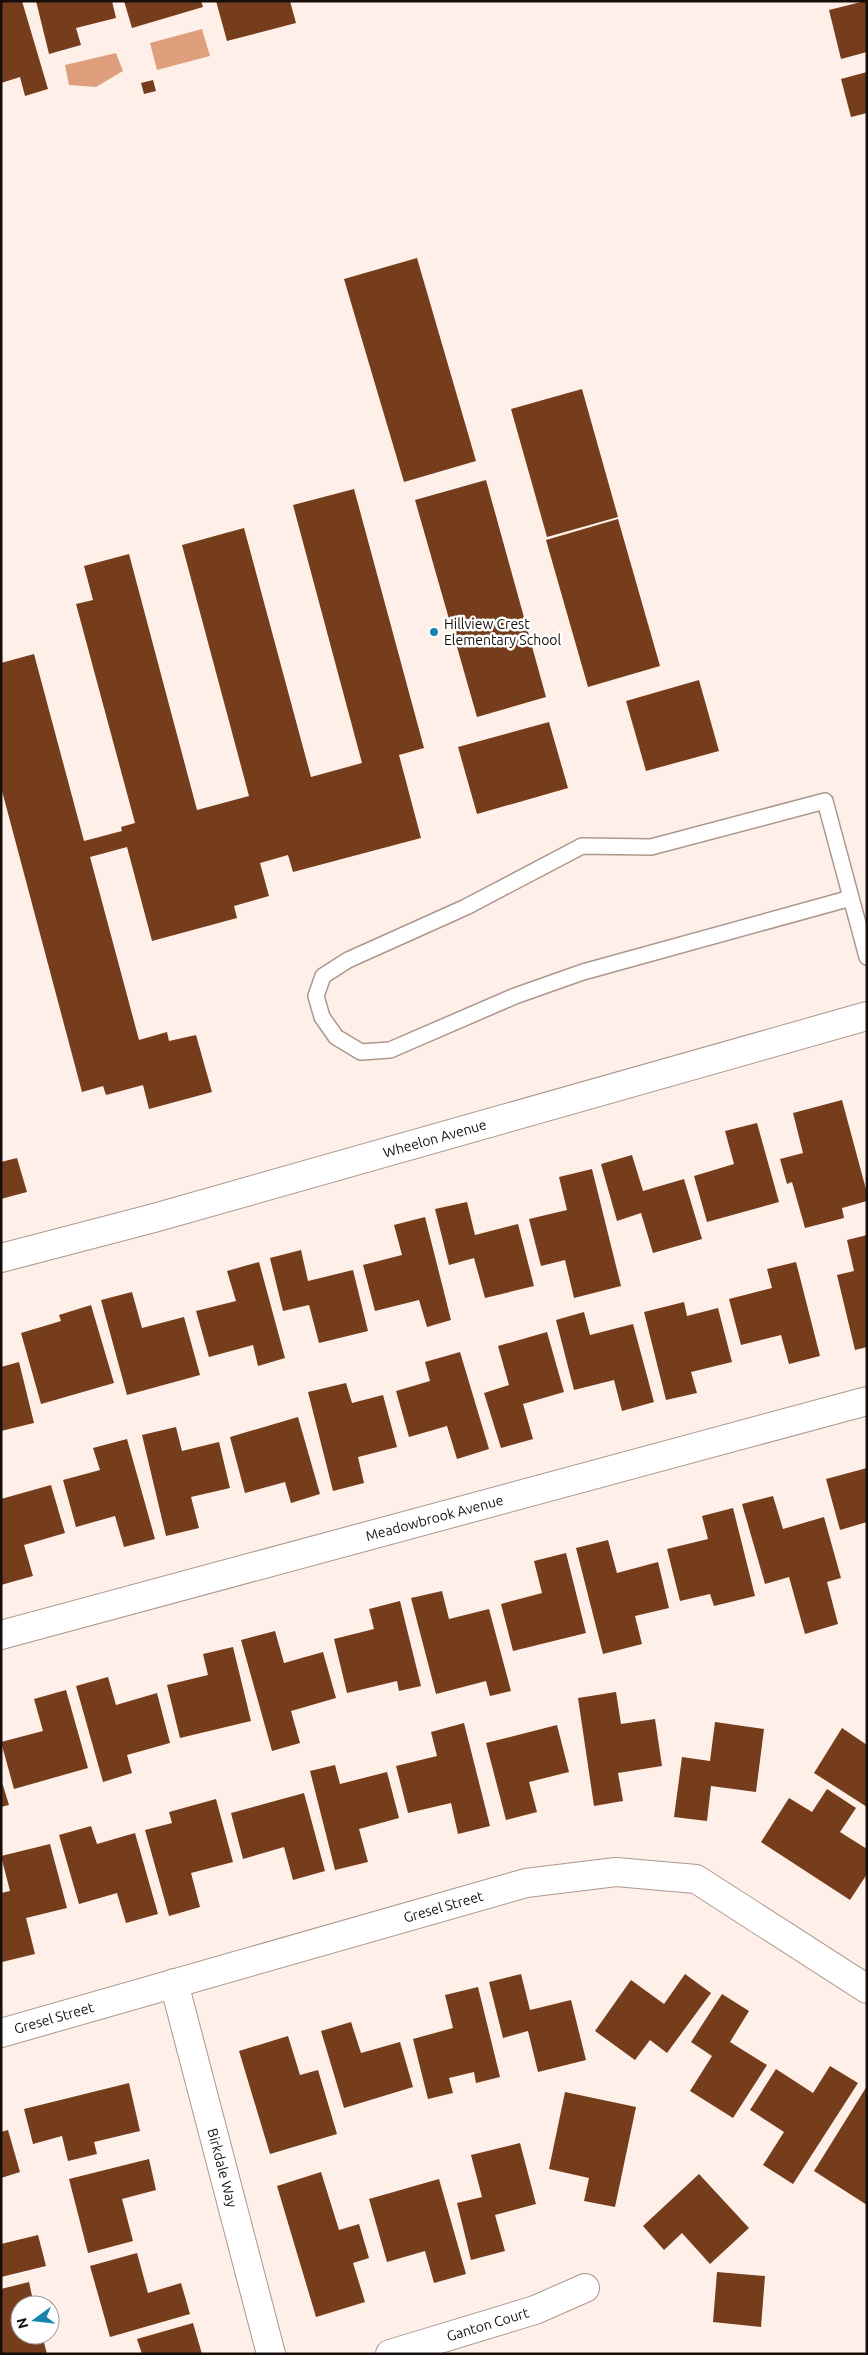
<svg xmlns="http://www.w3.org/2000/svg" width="868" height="2355" viewBox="0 0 868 2355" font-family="Ubuntu,sans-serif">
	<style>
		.water { fill: #e09f7c }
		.building { fill: #753d1b }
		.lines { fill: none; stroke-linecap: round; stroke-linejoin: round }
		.service-casing { stroke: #ad978c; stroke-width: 18 }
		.minor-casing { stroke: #ad978c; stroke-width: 30 }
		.service { stroke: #fff; stroke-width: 15 }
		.minor { stroke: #fff; stroke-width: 28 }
		.poi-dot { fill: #1684ac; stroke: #fff; stroke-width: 2 }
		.labels { text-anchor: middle; stroke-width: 5; stroke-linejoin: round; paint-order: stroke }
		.poi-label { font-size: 14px; fill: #160e0a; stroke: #fff; text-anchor: start }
		.street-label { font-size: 14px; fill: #160e0a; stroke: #fff }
	</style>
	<rect width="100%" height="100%" fill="#fef0e8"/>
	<path class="water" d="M202,29L210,56L157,70L150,43Z
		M116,53L123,71L96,87L69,85L65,65Z"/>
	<path class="building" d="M1,1H22L48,89L25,96L20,77L1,83Z
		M36,1H112L116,18L76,28L81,45L49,54Z
		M124,1H201L203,7L132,28Z
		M216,1H290L296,23L227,41Z
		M865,1H867V52L841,59L829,10Z
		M867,72V113L851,117L841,79Z
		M153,80L156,91L144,94L141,83Z
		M417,258L476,461L404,482L344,279Z
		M582,389L618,517L547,537L511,409Z
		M486,480L546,697L477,717L415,500Z
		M354,489L424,748L399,755L421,838L293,872L288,855L260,863L269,896L234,906L237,918L152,941L127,847L90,857L139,1040L167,1032L169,1041L196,1035L212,1092L149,1109L143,1085L106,1095L103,1086L82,1092L1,787V663L34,654L84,841L122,831L121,827L135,823L76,604L93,600L84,566L129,554L197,810L249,796L182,545L244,528L311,777L362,763L293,505Z
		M618,519L660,666L588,687L546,540Z
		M699,680L719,751L646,771L626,701Z
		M549,722L568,788L477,814L458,747Z
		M842,1100L867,1193V1201L842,1208L844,1218L805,1228L792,1182L787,1184L780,1159L803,1153L793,1113Z
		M757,1123L779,1202L707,1222L694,1176L734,1164L725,1131Z
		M632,1155L643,1191L684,1179L702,1239L653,1253L641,1213L617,1221L601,1164Z
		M17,1158L27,1192L1,1199V1162Z
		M592,1169L621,1286L574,1298L565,1260L541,1266L529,1219L567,1210L559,1177Z
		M467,1202L475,1235L518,1224L534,1286L485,1298L474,1258L449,1265L435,1209Z
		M425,1217L451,1320L427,1327L419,1300L375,1311L363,1265L402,1255L394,1225Z
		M867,1235V1347L855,1350L837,1275L854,1271L847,1240Z
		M301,1250L308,1281L353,1270L368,1331L319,1343L309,1305L283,1311L270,1258Z
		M259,1262L285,1358L258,1366L253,1345L209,1357L196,1311L236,1301L227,1271Z
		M796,1262L820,1356L789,1364L781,1335L741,1345L729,1299L772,1288L767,1269Z
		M132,1292L142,1328L184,1317L200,1375L127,1395L101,1300Z
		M684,1302L687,1316L718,1308L732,1362L691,1372L697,1393L666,1400L644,1312Z
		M91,1305L114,1383L41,1404L21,1333L61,1321L59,1315Z
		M584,1312L590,1335L633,1324L654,1402L622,1411L614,1380L574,1390L556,1320Z
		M547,1332L564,1392L523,1404L533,1439L501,1448L484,1393L509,1385L498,1346Z
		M460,1352L489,1449L457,1459L447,1426L409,1437L396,1391L430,1381L425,1362Z
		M19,1362L34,1423L1,1431V1367Z
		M346,1383L352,1403L383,1395L397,1447L358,1457L364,1483L333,1491L308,1392Z
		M298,1417L320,1494L291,1503L285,1482L245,1493L230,1437Z
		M176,1427L182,1451L219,1442L230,1488L191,1497L199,1528L166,1536L142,1435Z
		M127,1439L155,1539L124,1547L115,1516L76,1527L63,1480L100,1470L93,1448Z
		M867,1468V1522L840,1530L826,1479Z
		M51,1485L65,1533L24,1545L33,1576L1,1585V1499Z
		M773,1496L783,1529L824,1517L841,1578L827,1582L838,1624L805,1634L789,1577L765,1584L742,1504Z
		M733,1508L755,1596L714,1606L710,1594L680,1601L667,1549L708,1539L702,1516Z
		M608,1540L617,1573L658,1562L669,1608L635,1616L642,1644L603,1654L576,1548Z
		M566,1553L586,1633L513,1651L501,1604L542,1593L534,1561Z
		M442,1591L449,1619L489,1609L511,1691L490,1696L486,1681L436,1694L411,1598Z
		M400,1601L421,1686L399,1691L397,1681L347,1693L334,1639L374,1629L369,1609Z
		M275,1631L284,1663L323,1652L336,1698L291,1711L300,1743L272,1751L241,1640Z
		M233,1647L251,1721L180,1738L167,1685L208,1675L203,1654Z
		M108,1677L116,1705L157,1693L170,1743L127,1755L132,1773L103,1782L76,1686Z
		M66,1690L88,1768L14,1789L1,1742L43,1731L34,1699Z
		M616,1692L621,1724L655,1719L662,1766L618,1773L623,1801L594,1806L578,1698Z
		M715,1722L764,1729L756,1792L711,1786L707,1821L674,1817L682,1757L710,1761Z
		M464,1723L490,1826L458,1834L451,1803L408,1813L396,1766L437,1756L431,1732Z
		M557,1725L569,1772L529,1782L537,1812L506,1820L486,1743Z
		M842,1728L867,1745V1807L814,1773Z
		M335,1765L340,1784L387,1772L399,1818L359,1829L368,1862L335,1870L310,1771Z
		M1,1779L9,1805L1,1807Z
		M827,1789L856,1808L840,1832L867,1849V1874L850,1900L761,1842L789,1798L812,1812Z
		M304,1793L325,1871L293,1880L284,1847L243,1859L231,1813Z
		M216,1799L233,1862L191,1873L200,1907L169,1916L145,1830L172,1823L169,1812Z
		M91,1826L97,1844L135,1833L158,1914L126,1923L117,1893L79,1904L59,1835Z
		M50,1844L67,1908L26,1918L35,1954L2,1962L1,1893L10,1891L1,1856Z
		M521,1974L530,2010L571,2000L586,2060L538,2072L528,2031L503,2038L489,1982Z
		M685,1974L711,1993L667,2053L650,2040L635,2060L595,2031L631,1980L664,2004Z
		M478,1987L500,2077L476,2083L474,2072L449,2078L453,2093L428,2099L413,2039L453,2028L445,1995Z
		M722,1994L749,2011L730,2042L767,2065L733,2118L690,2091L712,2056L691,2042Z
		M351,2022L361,2053L400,2042L413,2087L344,2108L321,2031Z
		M288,2036L300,2075L318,2070L337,2134L270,2154L239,2051Z
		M830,2066L858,2083L793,2184L763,2165L784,2132L750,2110L776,2069L813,2093Z
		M129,2083L140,2131L94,2142L97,2154L68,2161L62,2136L33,2144L24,2109Z
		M867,2086V2205L814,2171Z
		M565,2092L636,2107L615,2207L584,2201L589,2178L549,2169Z
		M8,2130L20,2172L1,2178V2132Z
		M520,2143L536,2204L495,2215L505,2251L471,2260L457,2203L482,2197L471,2155Z
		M149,2159L156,2190L122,2199L133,2241L88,2253L69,2179Z
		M321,2172L339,2230L359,2224L369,2258L353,2263L365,2302L316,2317L277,2186Z
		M699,2174L749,2228L710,2264L682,2233L664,2250L643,2226Z
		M439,2179L466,2274L434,2283L425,2251L387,2262L369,2199Z
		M38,2235L46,2266L1,2277V2244Z
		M137,2253L148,2293L181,2283L190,2314L110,2337L90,2266Z
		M717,2272L765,2276L761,2327L713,2322Z
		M29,2282L34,2305H20V2335H42L47,2354H1V2289Z
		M193,2323L202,2354H142L137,2339Z"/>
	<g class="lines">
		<g class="service-casing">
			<path id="service" d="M851,898L583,972L515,996L390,1050L361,1052L336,1037L322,1017L316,996L323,976L348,960L466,907L582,846L651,847L825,801L867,957"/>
		</g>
		<g class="minor-casing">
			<g id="minor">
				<path id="s1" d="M1,1258L154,1218L867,1016"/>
				<path id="s2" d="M1,1635L867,1401"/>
				<path id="s3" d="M174,1983L271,2354"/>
				<path id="s4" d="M1,2033L526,1883L616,1872L696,1879L867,1989"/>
				<path id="s5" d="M390,2354L535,2310L585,2288"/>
			</g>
		</g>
		<use href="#service" class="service"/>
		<use href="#minor" class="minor"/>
	</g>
	<circle class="poi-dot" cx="434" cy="632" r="5"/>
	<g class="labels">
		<g class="poi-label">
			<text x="444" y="629">Hillview Crest<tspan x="444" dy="16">Elementary School</tspan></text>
		</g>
		<g class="street-label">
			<text dy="5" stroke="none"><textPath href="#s1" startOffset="450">Wheelon Avenue</textPath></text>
			<text dy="5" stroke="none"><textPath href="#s2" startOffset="449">Meadowbrook Avenue</textPath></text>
			<text dy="5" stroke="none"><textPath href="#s4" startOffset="460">Gresel Street</textPath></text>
			<text dy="5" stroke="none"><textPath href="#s4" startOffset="55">Gresel Street</textPath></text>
			<text dy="5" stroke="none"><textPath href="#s3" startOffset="191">Birkdale Way</textPath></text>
			<text dy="5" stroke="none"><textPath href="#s5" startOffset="102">Ganton Court</textPath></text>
		</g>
	</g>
	<rect width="868" height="2355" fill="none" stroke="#160e0a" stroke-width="5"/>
	<g transform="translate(35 2320) rotate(255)"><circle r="24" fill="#ffffff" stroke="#a29f9d"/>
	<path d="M0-4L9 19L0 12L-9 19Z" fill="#1684ac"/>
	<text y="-8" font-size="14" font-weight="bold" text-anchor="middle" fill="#160e0a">N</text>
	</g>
</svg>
